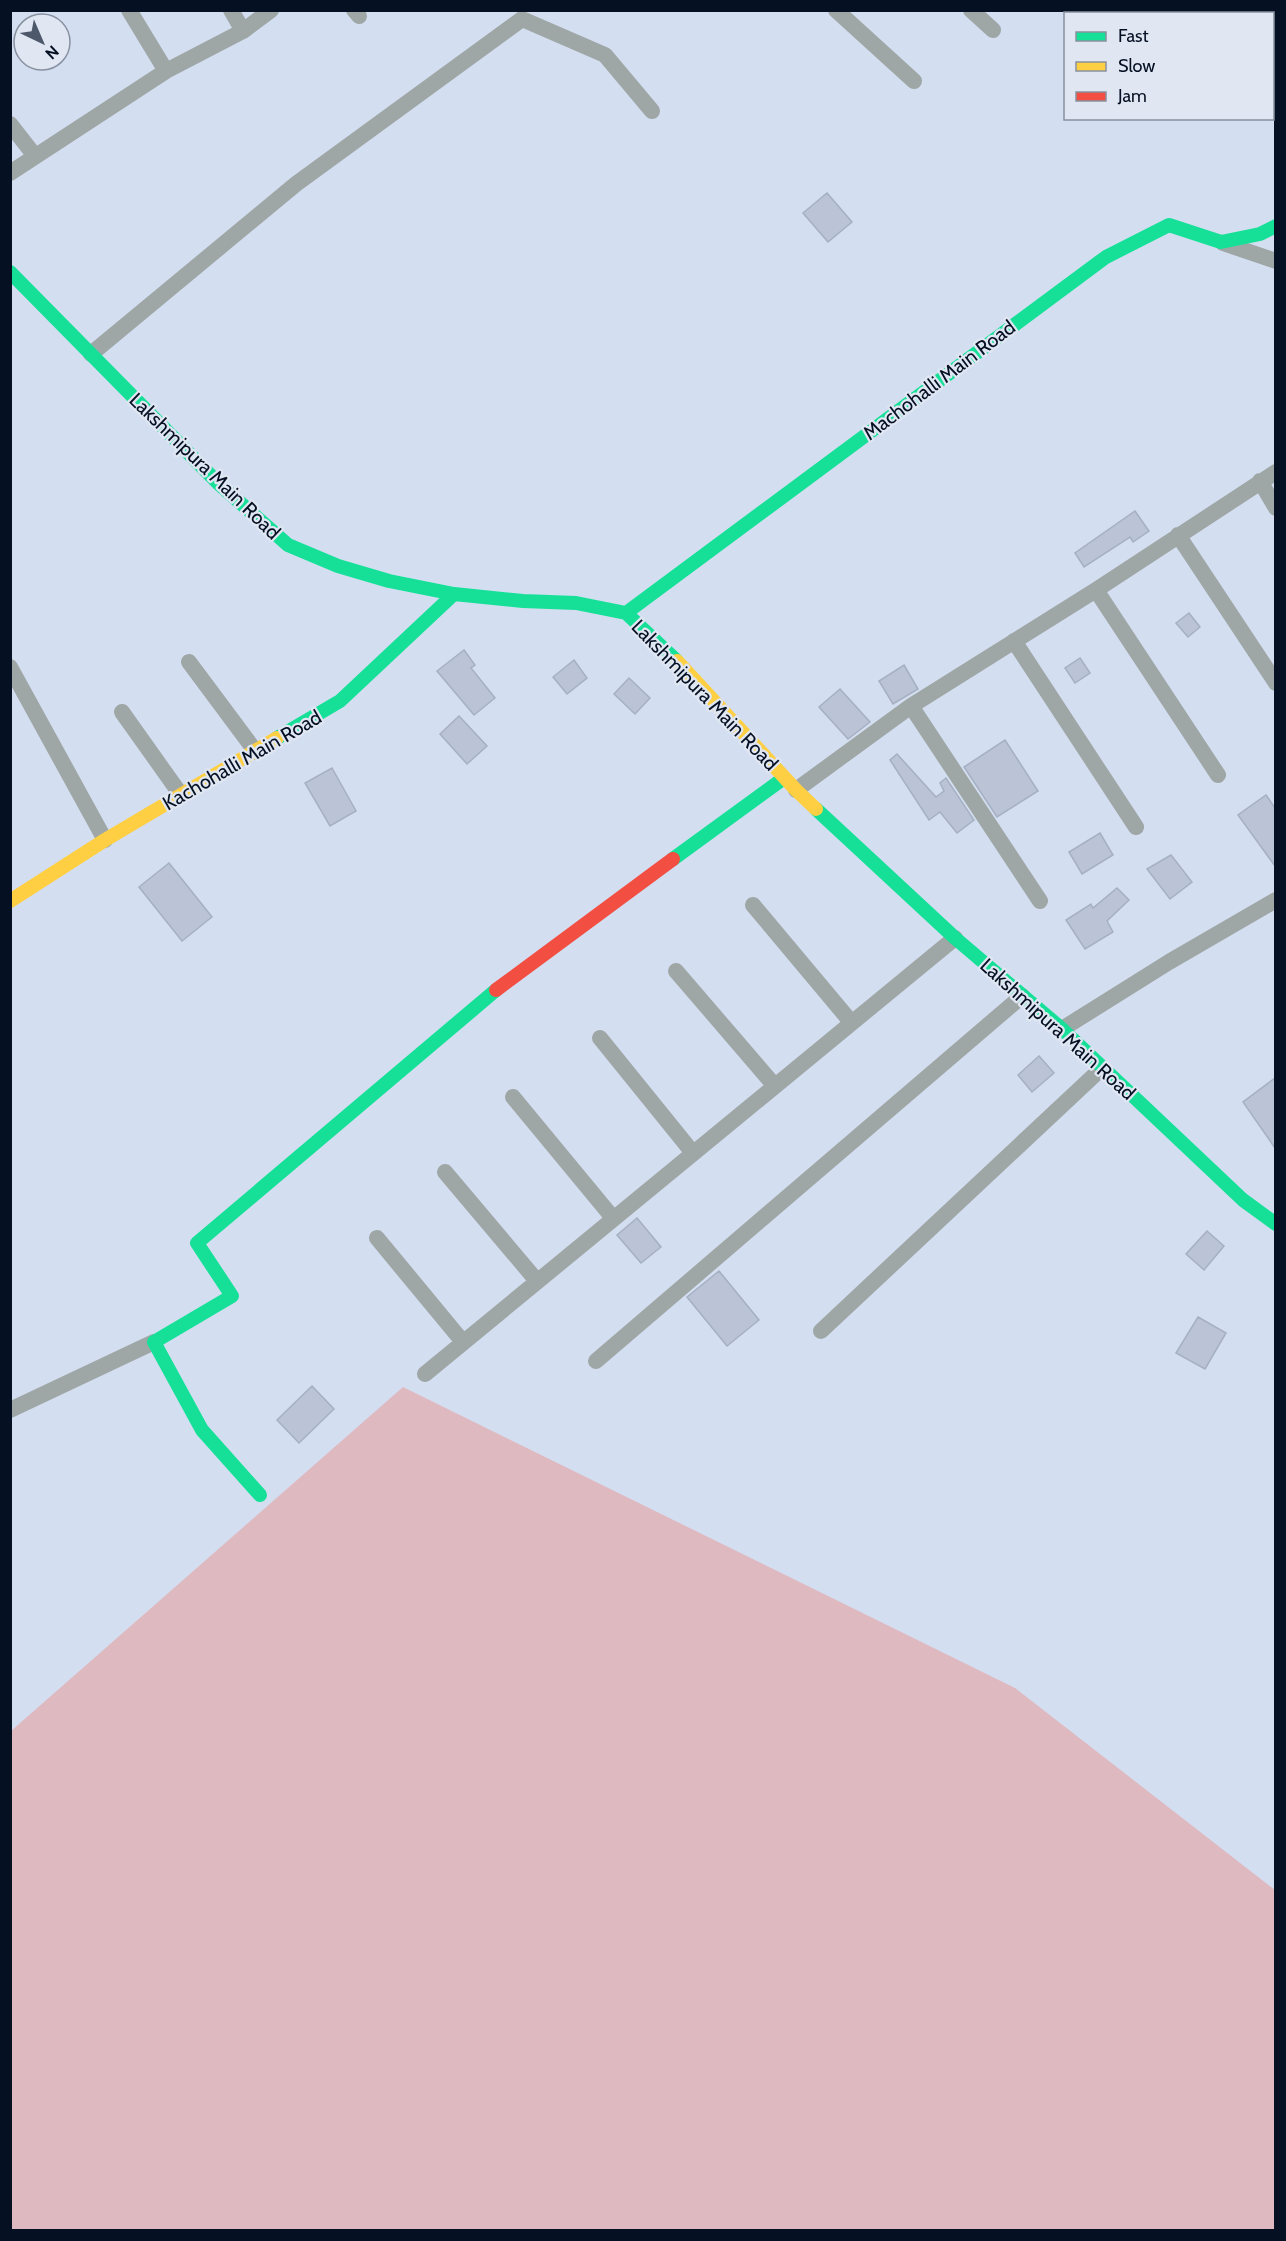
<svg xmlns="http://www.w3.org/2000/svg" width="1286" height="2241" viewBox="0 0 1286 2241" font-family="Cabin,sans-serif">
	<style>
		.green { fill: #dfb9c0 }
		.building { fill: #bac4d6; stroke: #a5b0c3; stroke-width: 1.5 }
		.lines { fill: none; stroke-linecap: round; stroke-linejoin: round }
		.street { stroke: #9fa7a6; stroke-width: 16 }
		.fast { stroke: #16e098; stroke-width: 14 }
		.slow { stroke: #ffcf43; stroke-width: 14 }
		.jam { stroke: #f24e42; stroke-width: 14 }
		.labels { text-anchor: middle; stroke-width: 4.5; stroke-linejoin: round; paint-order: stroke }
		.street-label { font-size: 20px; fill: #051023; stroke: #e0e7f3 }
	</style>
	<rect width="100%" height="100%" fill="#d3def1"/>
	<path class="green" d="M403,1387L1015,1688L1275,1890V2230H11V1731Z"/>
	<path class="building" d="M827,193L852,222L828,242L803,213Z
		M1135,511L1149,531L1133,542L1130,537L1084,567L1075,553Z
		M1189,613L1200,627L1188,637L1176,623Z
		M464,650L475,665L471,668L495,698L474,715L437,671Z
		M1080,658L1090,673L1075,683L1065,668Z
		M574,660L587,678L567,694L553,677Z
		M904,665L918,689L893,704L879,681Z
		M629,678L650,698L635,714L614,694Z
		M840,689L870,722L848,739L819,707Z
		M459,716L487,746L467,764L440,734Z
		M1005,740L1038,791L997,817L964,767Z
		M897,754L936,797L944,791L940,783L946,778L974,820L957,833L940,812L929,820L890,760Z
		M332,768L356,811L330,826L305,783Z
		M1266,795L1275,808V866L1238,815Z
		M1100,833L1113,855L1082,874L1069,852Z
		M1171,855L1192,882L1170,899L1147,869Z
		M169,863L212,917L182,941L139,887Z
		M1117,888L1129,900L1107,921L1113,932L1085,949L1066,920L1091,904L1093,908Z
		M1039,1056L1054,1073L1032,1092L1018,1075Z
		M1275,1078V1148L1243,1102Z
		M637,1218L661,1247L641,1263L617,1235Z
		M1207,1231L1224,1246L1204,1270L1186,1254Z
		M719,1271L759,1320L727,1346L687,1297Z
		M1198,1317L1226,1333L1205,1369L1176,1353Z
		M312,1386L334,1409L299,1443L277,1420Z"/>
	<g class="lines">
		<path class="street" d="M231,10L243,31
			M354,10L359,16
			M836,10L914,81
			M971,10L993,30
			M166,71L243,31L271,10
			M10,124L35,156
			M10,173L166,71L129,10
			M1223,243L1276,261
			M91,354L296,184L522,19L605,55L652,111
			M1260,481L1276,508
			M1178,535L1276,683
			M1096,590L1218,775
			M1014,641L1136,827
			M189,662L256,752
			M10,667L105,840
			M911,706L1040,901
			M122,712L181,795
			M796,790L911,706L1096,590L1276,472
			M753,905L851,1022
			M676,971L774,1085
			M1062,1029L1169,962L1276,900
			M600,1038L693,1153
			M513,1097L613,1218
			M445,1172L537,1281
			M377,1238L463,1342
			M821,1331L1102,1068
			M596,1361L1022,996
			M425,1374L955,938
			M10,1410L154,1342"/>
		<path class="fast" d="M10,272L219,484L288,545L338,566L389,581L454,594L523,601L576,603L626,613L677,661
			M626,613L1106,257L1169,225L1221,242L1260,234L1276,226
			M277,738L340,701L454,594
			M816,809L955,938L1062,1029L1243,1200L1276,1224
			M673,859L784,778
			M260,1495L202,1430L154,1342L232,1296L197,1243L496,990"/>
		<path class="slow" d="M677,661L796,790L816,809
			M10,901L105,840L277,738"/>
		<path class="jam" d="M496,990L673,859"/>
	</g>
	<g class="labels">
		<g class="street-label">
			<text transform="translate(939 380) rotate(-37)" y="7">Machohalli Main Road</text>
			<text transform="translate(205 466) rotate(44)" y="7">Lakshmipura Main Road</text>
			<text transform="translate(705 695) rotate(46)" y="7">Lakshmipura Main Road</text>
			<text transform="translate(242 760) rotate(-30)" y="7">Kachohalli Main Road</text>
			<text transform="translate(1058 1029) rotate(42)" y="7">Lakshmipura Main Road</text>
		</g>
	</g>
	<rect width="1286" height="2241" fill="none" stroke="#051023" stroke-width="24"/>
	<rect x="1064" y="12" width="210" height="108" fill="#e0e7f3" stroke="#8891a0" stroke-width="1.5"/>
	<rect x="1076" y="32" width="30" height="9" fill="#16e098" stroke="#8891a0" stroke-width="1.5"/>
	<text x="1118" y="42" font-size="18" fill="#051023">Fast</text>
	<rect x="1076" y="62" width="30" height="9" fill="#ffcf43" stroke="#8891a0" stroke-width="1.5"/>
	<text x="1118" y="72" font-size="18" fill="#051023">Slow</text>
	<rect x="1076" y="92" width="30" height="9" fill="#f24e42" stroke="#8891a0" stroke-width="1.5"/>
	<text x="1118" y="102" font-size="18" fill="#051023">Jam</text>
	<g transform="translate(42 42) rotate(136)"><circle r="28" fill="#e0e7f3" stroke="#8891a0" stroke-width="1.5"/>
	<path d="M0-4.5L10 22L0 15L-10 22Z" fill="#4d586b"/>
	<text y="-9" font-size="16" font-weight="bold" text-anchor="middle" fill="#051023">N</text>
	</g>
</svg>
